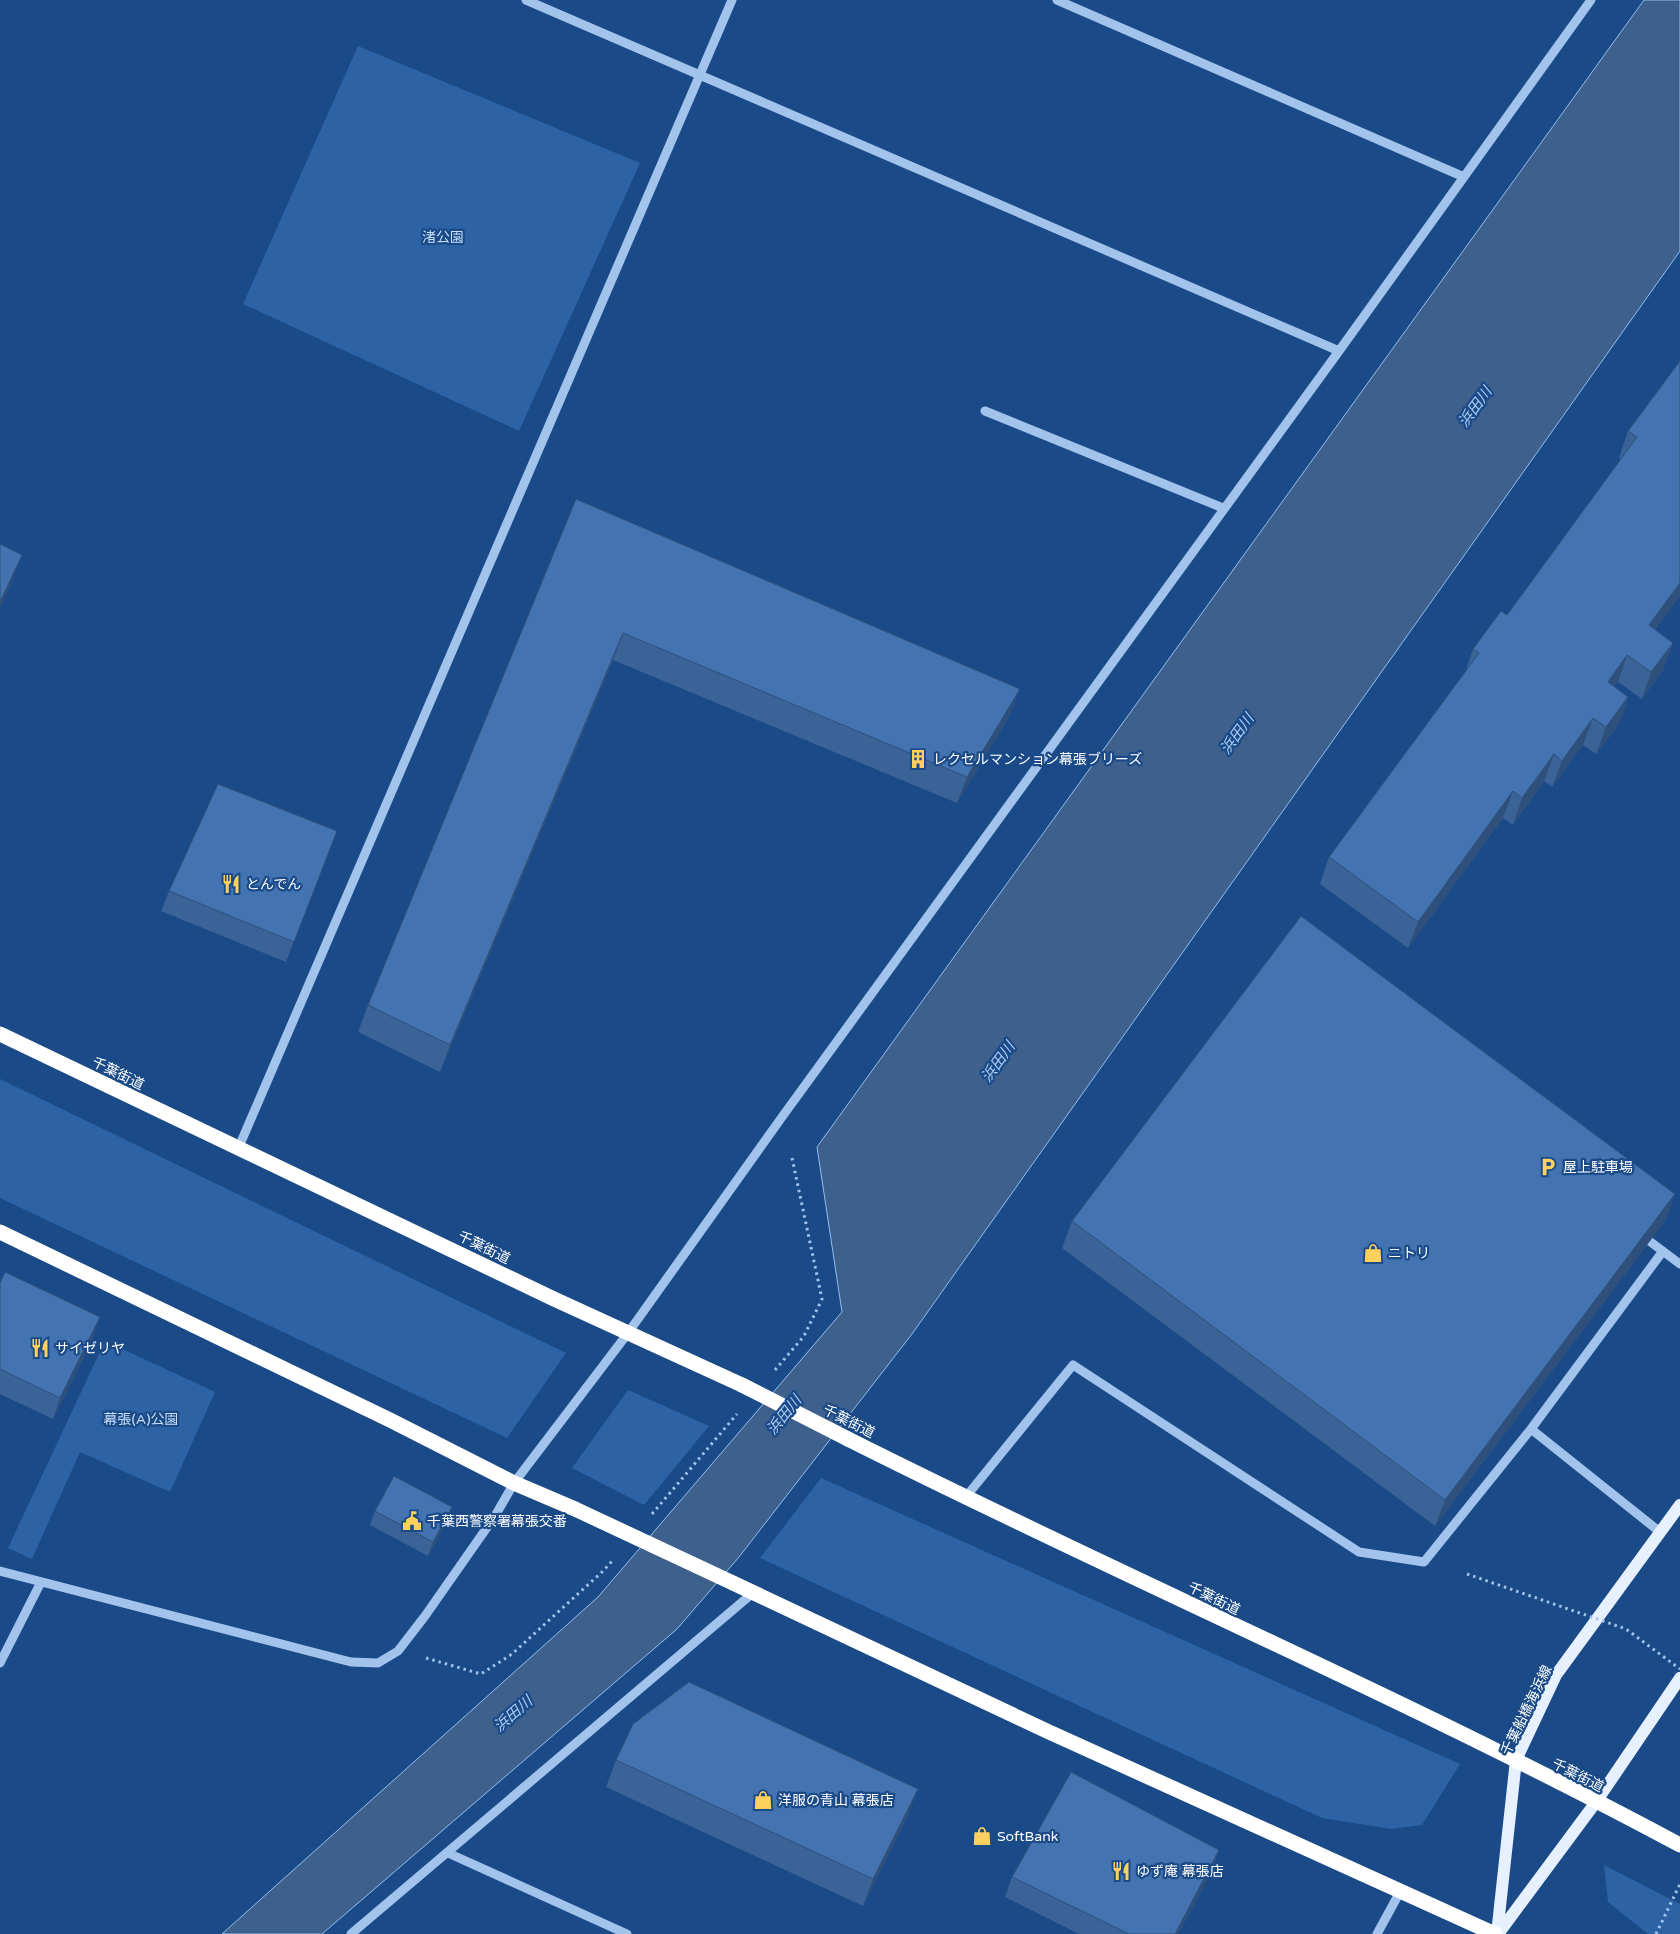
<svg xmlns="http://www.w3.org/2000/svg" width="1680" height="1934" viewBox="0 0 1680 1934" font-family="'Varela Round','Noto Sans JP',sans-serif">
	<style>
		.green { fill: #2d63a5 }
		.water { fill: #3d608d; stroke: #94beee }
		.lines { fill: none; stroke-linecap: round; stroke-linejoin: round }
		.path { stroke: #a2c3ec; stroke-width: 3; stroke-dasharray: 2.5 4; stroke-linecap: butt }
		.minor { stroke: #a2c3ec; stroke-width: 9 }
		.major { stroke: #e7f0ff; stroke-width: 12 }
		.highway { stroke: #fff; stroke-width: 15 }
		.path-bridge { stroke: #a2c3ec; stroke-width: 3; stroke-dasharray: 2.5 4; stroke-linecap: butt }
		.highway-bridge { stroke: #fff; stroke-width: 15 }
		.wall { fill: #3a6397 }
		.shaded-wall { fill: #2f507b }
		.building { fill: #4373b0; stroke: #2f507b }
		.labels { text-anchor: middle; stroke-width: 4.5; stroke-linejoin: round; paint-order: stroke }
		.park-label { font-size: 14px; fill: #c7def9; stroke: #1a4a87 }
		.poi-label { font-size: 14px; fill: #fff; stroke: #1a4a87; text-anchor: start }
		.street-label { font-size: 14px; fill: #fff; stroke: #1a4a87 }
		.water-label { font-size: 15px; font-style: italic; fill: #adcdf4; stroke: #1a4a87 }
	</style>
	<rect width="100%" height="100%" fill="#1a4a87"/>
	<path class="green" d="M358,46L640,163L519,431L243,304Z
		M0,1079L566,1353L507,1438L0,1198Z
		M105,1341L215,1392L170,1492L80,1452L32,1559L8,1548Z
		M628,1390L709,1426L644,1505L572,1468Z
		M821,1478L1460,1764L1422,1825L1391,1829L1322,1818L760,1558Z
		M1604,1865L1680,1904V1934H1648L1608,1902Z"/>
	<path class="water" d="M1644,0H1680V251L912,1334L739,1557L677,1629L322,1934H222L598,1597L842,1312L817,1147Z"/>
	<g class="lines">
		<path class="path" d="M775,1370L804,1336L822,1299L792,1158
			M652,1514L737,1414
			M426,1658L481,1674L512,1654L602,1572L614,1559
			M1656,1934L1680,1884"/>
		<path class="minor" d="M526,0L1339,351
			M1057,0L1464,177
			M985,411L1223,508
			M238,1149L732,0
			M1640,1234L1680,1264
			M1531,1429L1663,1251
			M965,1498L1073,1365L1359,1552L1424,1562L1531,1429L1660,1532
			M0,1571L351,1662L378,1663L398,1651L425,1616L495,1516L514,1483L628,1333L782,1117L1339,351L1591,0
			M0,1663L41,1582
			M448,1853L627,1934
			M351,1934L754,1592
			M1377,1934L1401,1890"/>
		<path class="major" d="M1497,1934L1516,1760L1556,1675L1680,1505
			M1498,1934L1596,1802L1680,1678"/>
		<path class="highway" d="M0,1034L554,1299L742,1385
			M0,1232L390,1420L514,1483L575,1509
			M848,1439C1124,1578 1408,1699 1680,1845
			M733,1583L1049,1732L1495,1934"/>
		<path class="path-bridge" d="M1467,1574L1626,1629L1680,1669"/>
		<path class="highway-bridge" d="M742,1385L848,1439
			M575,1509L733,1583"/>
	</g>
	<path class="wall" d="M1680,361V596L1655,630L1673,643L1663,670L1642,699L1618,682L1614,687L1628,697L1619,724L1596,754L1583,745L1552,787L1544,781L1513,825L1503,818L1408,948L1320,884L1329,857L1465,673L1473,649L1507,615L1621,460L1619,458L1628,431Z
		M576,499L1010,715L957,803L613,660L440,1072L358,1032L368,1005Z
		M329,851L286,962L161,911L169,891Z
		M1675,1194L1665,1221L1435,1526L1062,1248L1072,1221Z
		M0,1283L93,1338L53,1419L0,1394Z
		M452,1507L447,1521L428,1556L370,1525L375,1511Z
		M616,1760L908,1815L863,1906L606,1787Z
		M1219,1850L1212,1871L1178,1934H1079L1005,1897L1012,1877Z"/>
	<path class="shaded-wall" d="M22,555L12,582L0,608V602Z
		M1680,583V596L1639,652L1649,625Z
		M623,633L613,660L440,1072L450,1045Z
		M1673,643L1663,670L1642,699L1651,672Z
		M1627,655L1618,682L1598,709L1608,682Z
		M1020,689L1010,715L957,803L967,777Z
		M1628,697L1619,724L1596,754L1606,727Z
		M1593,718L1583,745L1552,787L1562,761Z
		M1554,754L1544,781L1513,825L1522,798Z
		M1513,791L1503,818L1408,948L1418,922Z
		M337,831L329,851L286,962L294,942Z
		M1675,1194L1665,1221L1435,1526L1445,1500Z
		M100,1317L93,1338L53,1419L60,1398Z
		M452,1507L447,1521L428,1556L433,1542Z
		M918,1789L908,1815L863,1906L873,1879Z
		M1219,1850L1212,1871L1178,1934H1175Z"/>
	<path class="building" d="M1680,361V583L1649,625L1673,643L1651,672L1627,655L1608,682L1628,697L1606,727L1593,718L1562,761L1554,754L1522,798L1513,791L1418,922L1329,857L1479,653L1473,649L1501,611L1507,615L1637,437L1628,431Z
		M576,499L1020,689L967,777L623,633L450,1045L368,1005Z
		M0,544L22,555L0,602Z
		M218,784L337,831L294,942L169,891Z
		M1301,916L1675,1194L1445,1500L1072,1221Z
		M5,1272L100,1317L60,1398L0,1369V1283Z
		M394,1476L452,1507L433,1542L375,1511Z
		M689,1682L918,1789L873,1879L616,1760L633,1724Z
		M1071,1772L1219,1850L1175,1934H1129L1012,1877Z"/>
	<defs>
		<g id="building-bare" transform="scale(1.5)"><path d="M-4-6H4V6H1V3H-1V6H-4ZM-2.5-4.3h1.7v1.8h-1.7ZM.8-4.3h1.7v1.8H.8ZM-2.5-1h1.7V.8h-1.7ZM.8-1h1.7V.8H.8Z" fill="#fed05e" stroke="#1a4a87" stroke-width="2.5" paint-order="stroke"/></g>
		<g id="restaurant-bare" transform="scale(1.5)"><path d="M-5-6h1v4h1v-4h1v4h1v-4h1v5L-1.5 .5V6h-2V.5L-5-1ZM5-6V6H3V1.5H1.5Q1.5-4 5-6Z" fill="#fed05e" stroke="#1a4a87" stroke-width="2.5" paint-order="stroke"/></g>
		<g id="parking-bare" transform="scale(1.5)"><path d="M-3.5-5.5H1a3.5 3.5 0 0 1 0 7H-1V5.5H-3.5ZM-1-3.4V-.6H.8a1.4 1.4 0 0 0 0-2.8Z" fill="#fed05e" stroke="#1a4a87" stroke-width="2.5" paint-order="stroke"/></g>
		<g id="shop-bare" transform="scale(1.5)"><path d="M-5-2.5h2.3a2.7 3.5 0 0 1 5.4 0H5L5.5 6h-11ZM-1.5-2.5h3a1.5 2.3 0 0 0-3 0Z" fill="#fed05e" stroke="#1a4a87" stroke-width="2.5" paint-order="stroke"/></g>
		<g id="civic-bare" transform="scale(1.5)"><path d="M-.6-6.5H3V-4.5H.6V-3L4-1V1h2V6H-6V1h2V-1L-.6-3ZM-1.2 2.5V6h2.4V2.5Z" fill="#fed05e" stroke="#1a4a87" stroke-width="2.5" paint-order="stroke"/></g>
	</defs>
	<g fill-rule="evenodd">
		<use href="#building-bare" x="918" y="759"/>
		<use href="#restaurant-bare" x="231" y="884"/>
		<use href="#parking-bare" x="1548" y="1167"/>
		<use href="#shop-bare" x="1373" y="1253"/>
		<use href="#restaurant-bare" x="40" y="1348"/>
		<use href="#civic-bare" x="412" y="1521"/>
		<use href="#shop-bare" x="763" y="1800"/>
		<use href="#shop-bare" x="982" y="1836"/>
		<use href="#restaurant-bare" x="1121" y="1871"/>
	</g>
	<g class="labels">
		<g class="park-label">
			<text x="443" y="242">渚公園</text>
			<text x="141" y="1424">幕張(A)公園</text>
		</g>
		<g class="poi-label">
			<text x="933" y="764">レクセルマンション幕張ブリーズ</text>
			<text x="246" y="889">とんでん</text>
			<text x="1563" y="1172">屋上駐車場</text>
			<text x="1388" y="1258">ニトリ</text>
			<text x="55" y="1353">サイゼリヤ</text>
			<text x="427" y="1526">千葉西警察署幕張交番</text>
			<text x="778" y="1805">洋服の青山 幕張店</text>
			<text x="997" y="1841">SoftBank</text>
			<text x="1136" y="1876">ゆず庵 幕張店</text>
		</g>
		<g class="street-label">
			<text transform="translate(118 1073) rotate(26)" y="5">千葉街道</text>
			<text transform="translate(484 1247) rotate(26)" y="5">千葉街道</text>
			<text transform="translate(849 1421) rotate(27)" y="5">千葉街道</text>
			<text transform="translate(1214 1598) rotate(26)" y="5">千葉街道</text>
			<text transform="translate(1526 1710) rotate(-64)" y="5">千葉船橋海浜線</text>
			<text transform="translate(1578 1775) rotate(27)" y="5">千葉街道</text>
		</g>
		<g class="water-label">
			<text transform="translate(1475 407) rotate(-54)" y="5">浜田川</text>
			<text transform="translate(1237 734) rotate(-54)" y="5">浜田川</text>
			<text transform="translate(998 1062) rotate(-54)" y="5">浜田川</text>
			<text transform="translate(784 1415) rotate(-51)" y="5">浜田川</text>
			<text transform="translate(513 1714) rotate(-41)" y="5">浜田川</text>
		</g>
	</g>
</svg>
